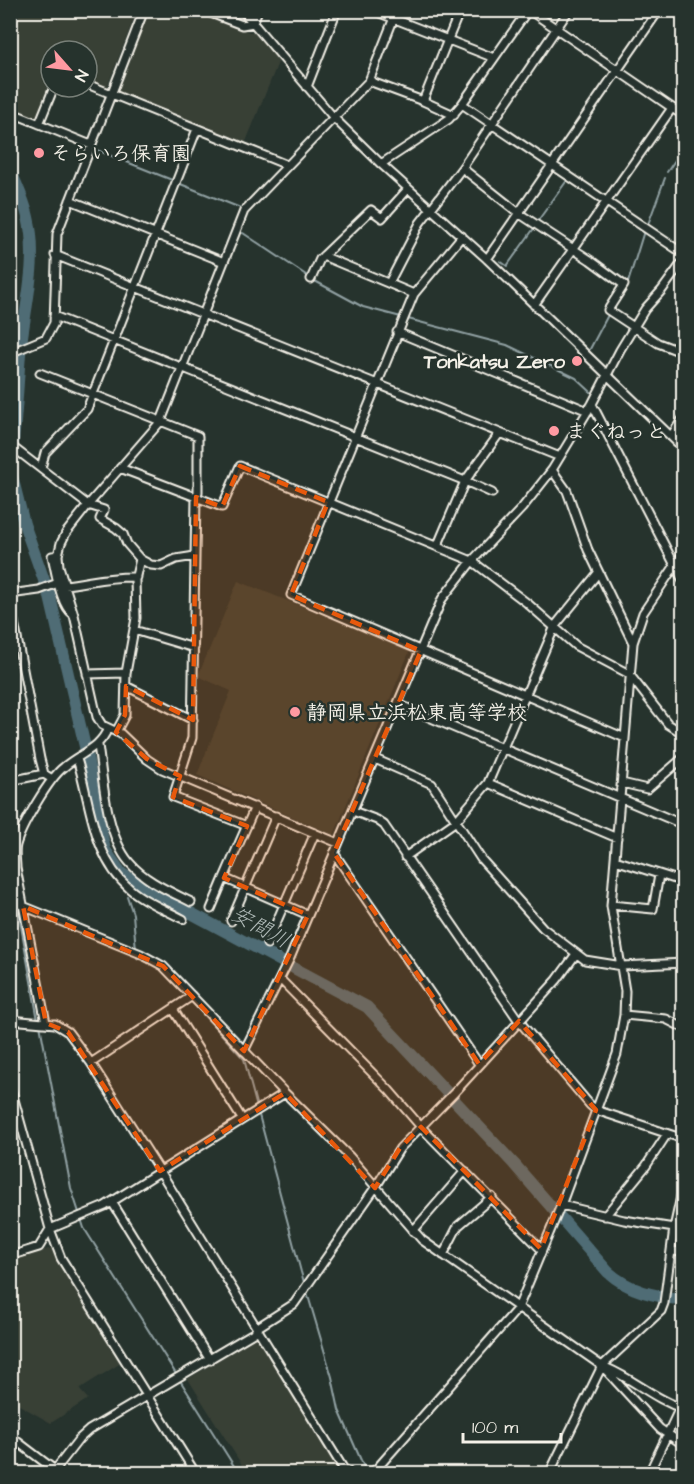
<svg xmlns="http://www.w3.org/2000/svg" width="694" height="1484" viewBox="0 0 694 1484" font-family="'Architects Daughter','Klee One',sans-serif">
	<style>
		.built { fill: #384036 }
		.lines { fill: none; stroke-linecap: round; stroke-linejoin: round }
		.stream { stroke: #91a1a3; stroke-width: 2 }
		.river { stroke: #4f6c75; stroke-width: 12 }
		.minor-casing { stroke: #f4f1e8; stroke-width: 11 }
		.minor { stroke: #26332d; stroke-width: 7 }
		.marked { fill: #e8590c; fill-opacity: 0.2; stroke: #e8590c; stroke-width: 4.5; stroke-dasharray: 12 8; stroke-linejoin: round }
		.poi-dot { fill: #ff9aa2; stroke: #26332d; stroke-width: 2 }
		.labels { text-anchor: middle; stroke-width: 5; stroke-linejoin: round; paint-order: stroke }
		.poi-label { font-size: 20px; font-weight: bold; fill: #f4f1e8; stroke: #26332d; text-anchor: start }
		.water-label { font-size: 21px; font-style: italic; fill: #b2bcba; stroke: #26332d }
	</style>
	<rect width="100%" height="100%" fill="#26332d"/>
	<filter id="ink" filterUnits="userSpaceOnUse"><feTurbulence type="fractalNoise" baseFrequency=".0167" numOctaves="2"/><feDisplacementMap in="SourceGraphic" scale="12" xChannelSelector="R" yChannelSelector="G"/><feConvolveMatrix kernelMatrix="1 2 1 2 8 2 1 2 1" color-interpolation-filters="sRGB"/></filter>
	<g filter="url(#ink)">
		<path class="built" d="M10,11L11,10L137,11L107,87L87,79V51H51V83L37,119L11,108Z
			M148,11H195L250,32L254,31L279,60L245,144L117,91Z
			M238,581L410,650L334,835L197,775L231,691L198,676Z
			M52,1248L57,1261L121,1363L79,1389L88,1399L51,1423L12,1401L10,1260Z
			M257,1336L340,1469L347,1473H247L188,1379Z"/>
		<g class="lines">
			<path class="stream" d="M10,117L65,138
				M517,145L545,164
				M94,149L172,180
				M667,172L684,147
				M178,183L243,209L242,210
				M537,222L568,179L556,172
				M647,227L665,178
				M243,233L309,277
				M500,261L507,266L535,227
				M313,280L363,307L401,317
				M627,286L644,231
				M619,299L624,291
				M408,319L507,345L576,378L591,392
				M590,349L608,315
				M10,871L16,899
				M127,896L133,914L136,950
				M17,904L38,1020
				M137,956V958L152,964
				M170,978L244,1059L301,1272L332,1377L339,1410L367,1474
				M40,1025L71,1188L84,1228L239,1474"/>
			<path class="river" d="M10,170C17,185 24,200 28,217C39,262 24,309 20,354C17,391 16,427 10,464
				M10,468L24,524L50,597L86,751L98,818L105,850L121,873L146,889L367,1007L514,1164L608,1272C630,1292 655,1296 684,1300"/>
			<g class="minor-casing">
				<path id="minor" d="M203,10L242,25L253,23L258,10
					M242,10L334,118L381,164L487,259L684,449
					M372,10L494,58
					M529,10L684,116
					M569,10L462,168L520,214L590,260L624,285L608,310L658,343L684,353
					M369,81L423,101L454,115
					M87,84L287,165
					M307,87L337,10
					M423,101L460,10
					M462,104L528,10
					M10,112L91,145
					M39,124L54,87
					M381,164L449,119L462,104L684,254
					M70,200L224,262
					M462,236L414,294L291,595L625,738
					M55,255L560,457
					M323,256L414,294
					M487,259L659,10
					M311,279L320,259L371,210L382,218L408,189
					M389,283L420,223L462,168
					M534,305L672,108
					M54,316L465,481L492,493
					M397,332L588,411
					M10,353L46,338L54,323L57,234L144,10
					M40,373L198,436V492L196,497L222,507L240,466L472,561L527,603L576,646L629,674L668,724L684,734
					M592,404L684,583
					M671,436L684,417
					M10,445L88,505L104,510L100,519L116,528L123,534L127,544L140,559L151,565L161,566L176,559L195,556
					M41,468L45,453L87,409L197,129
					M120,468L196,497L192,738L173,797L247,826
					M552,470L567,491L588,550L633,643
					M437,547L465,481L499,434
					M58,555L52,556C56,572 60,605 73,614
					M65,585C90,582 110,576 136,577
					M10,594L39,590L58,583
					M10,601L40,759L44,774L52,779
					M134,630L194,648
					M87,674L126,673
					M126,686L193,720
					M398,704L684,825
					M116,732L125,715L126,673L136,618L135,580L140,559
					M98,745C103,779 106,835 129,862C145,881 169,891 191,902
					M77,759C91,803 92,857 130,889C145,902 166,910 183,919
					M375,759L432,784L481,859L543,928L585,960L622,966L684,963
					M10,781L44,774
					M488,783L617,838
					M622,783L647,789L684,757
					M255,807L224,878L308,915
					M353,811L377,820L384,825L519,1021L590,1105L596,1110L684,1139
					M338,843L162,769L147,759L121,734L102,725L97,717L74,615L59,566L58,555L61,543L66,533L88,505L161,421L244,211L369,81L397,10
					M334,853L479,1064
					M405,857L456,821L488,783L555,626L598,573
					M615,860L684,882
					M10,899L23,906L141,954L163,966L285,1093L350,1157L422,1240L602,1366L660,1429L684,1445
					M611,905L653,909L659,875
					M211,909L224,878
					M231,921L276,816
					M267,944L315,833
					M280,979L389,1090L421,1127L541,1249
					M173,1009L242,1119
					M624,1015L666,1019L684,1028
					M10,1020L55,1024L68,1032L91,1063L160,1171L343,1468L351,1474
					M46,1023L16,868C16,861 14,852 16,845C21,827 49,778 64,767C80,753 100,749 108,728
					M244,1051L290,958L442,599L472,561L522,508L552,470L592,404L620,350L645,309L662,290L684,260
					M91,1063L192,996
					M10,1085L50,1229L61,1258L196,1474
					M112,1202L210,1360
					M561,1205L624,1220L674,1228
					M605,1216L646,1166L667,1134
					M413,1231L465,1171
					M671,1251L684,1252
					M443,1255L458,1226L492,1197
					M10,1256L39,1247L50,1229L105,1206L285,1093
					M607,1368C635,1380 654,1399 684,1409
					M10,1436L60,1474
					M55,1470L79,1439L89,1430L255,1332L258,1327L294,1304L375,1188L400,1148L455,1092L557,980L576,954
					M649,1473L684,1399
					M372,1474L518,1308L561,1205L617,1054L624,1015L625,991L611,906L633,643L643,613L684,552
					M549,1474L602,1366L661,1311L664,1303L674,1228L684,1183"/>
			</g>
			<use href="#minor" class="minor"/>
		</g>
	</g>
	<path class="marked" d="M240,466L328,502L291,595L421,651L334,853L479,1064L519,1021L596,1110L541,1249L421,1127L400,1148L375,1188L285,1093L160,1171L68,1032L46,1023L23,906L163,966L244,1051L308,915L224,878L247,826L173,797L180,776L147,759L116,732L125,715L126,686L193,720L196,497L222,507Z"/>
	<g class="poi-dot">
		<circle cx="39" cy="153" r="6"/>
		<circle cx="577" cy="361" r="6"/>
		<circle cx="554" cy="431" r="6"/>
		<circle cx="295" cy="712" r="6"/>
	</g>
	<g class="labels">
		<g class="poi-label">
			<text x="51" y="160">そらいろ保育園</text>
			<text x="565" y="368" text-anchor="end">Tonkatsu Zero</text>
			<text x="566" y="438">まぐねっと</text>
			<text x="307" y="719">静岡県立浜松東高等学校</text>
		</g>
		<g class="water-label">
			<text transform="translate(261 927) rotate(29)" y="7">安間川</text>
		</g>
	</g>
	<rect width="694" height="1484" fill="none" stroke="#26332d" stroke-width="36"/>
	<rect x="18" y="18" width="658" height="1448" fill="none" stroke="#f4f1e8" stroke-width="2" filter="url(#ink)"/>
	<g transform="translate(69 69) rotate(118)"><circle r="28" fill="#26332d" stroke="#787f78" stroke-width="1.5"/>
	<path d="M0-4.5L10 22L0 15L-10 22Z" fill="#ff9aa2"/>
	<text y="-9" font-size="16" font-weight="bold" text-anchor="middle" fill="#f4f1e8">N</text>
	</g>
	<path d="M463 1433v9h98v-9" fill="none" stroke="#f4f1e8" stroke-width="3"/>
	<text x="472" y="1433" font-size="18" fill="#f4f1e8" stroke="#26332d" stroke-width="4.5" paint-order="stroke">100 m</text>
</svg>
